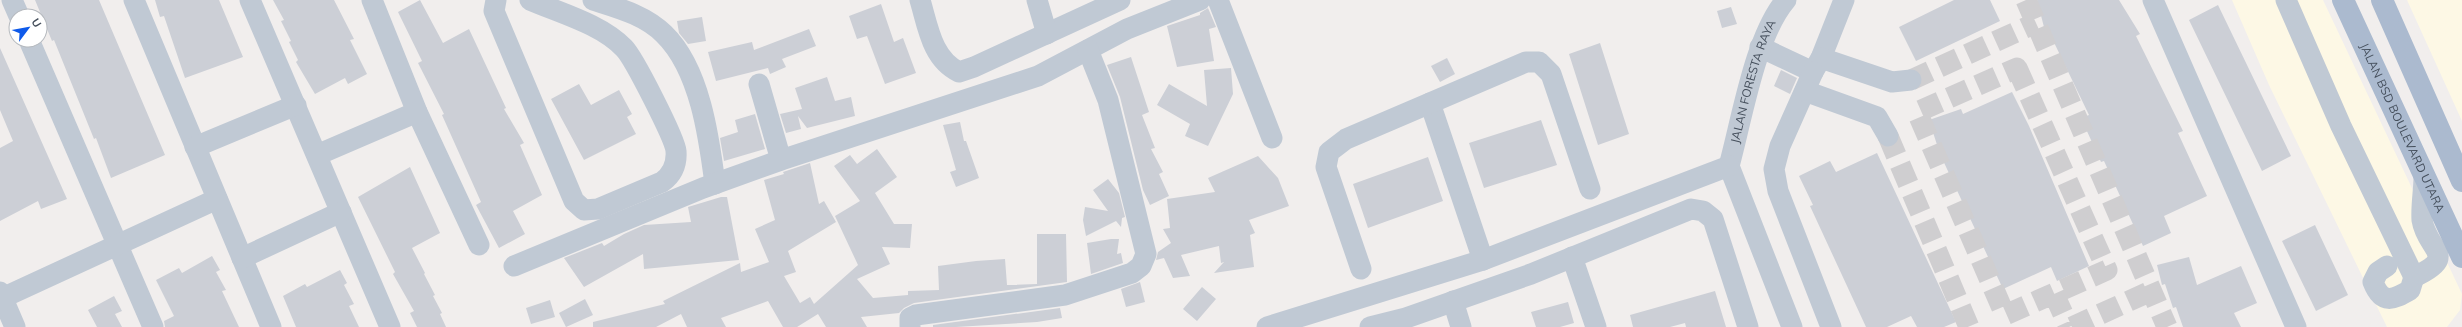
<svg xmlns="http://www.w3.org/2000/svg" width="2462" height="327" viewBox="0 0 2462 327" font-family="Mulish,sans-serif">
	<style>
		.commercial { fill: #fdf8e5 }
		.building { fill: #cccfd6 }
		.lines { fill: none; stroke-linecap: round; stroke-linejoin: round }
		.minor-tunnel { stroke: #cfced0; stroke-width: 21; stroke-dasharray: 21 10; stroke-linecap: butt }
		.minor { stroke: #c0c9d4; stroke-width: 21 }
		.major { stroke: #abbacf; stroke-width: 22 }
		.labels { text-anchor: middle; stroke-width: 4; stroke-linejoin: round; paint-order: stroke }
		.street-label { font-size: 12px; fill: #454f5c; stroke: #fff }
	</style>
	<rect width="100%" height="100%" fill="#f1eeed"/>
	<path class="commercial" d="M2232,0H2323L2462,294L2460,310L2447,327H2387L2269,85Z
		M2407,0H2462V121Z"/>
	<path class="building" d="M35,0H99L165,155L111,178L96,138L94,139L54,40L52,41Z
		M155,0H219L243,57L185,78L164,16L160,17Z
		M273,0H334L354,39L350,40L367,74L348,84L345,78L315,94L296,62L298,60L289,42L291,41L281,21L284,20Z
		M420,0L443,43L469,29L506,108L504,109L524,143L520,145L542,195L513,211L525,234L499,248L476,205L481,202L442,115L444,114L418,63L422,61L398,12Z
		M1954,0H1990L2000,21L1916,61L1899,27Z
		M2037,0H2119L2140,34L2136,36L2183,131L2178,133L2207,196L2164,216L2171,233L2143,246L2104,161L2101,162L2081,118L2089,115L2048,30L2045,31Z
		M881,4L894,42L903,38L916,73L885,84L867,36L857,39L849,16Z
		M2218,5L2291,156L2262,171L2189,20Z
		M1731,7L1737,24L1722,28L1717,11Z
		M1208,8L1216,27L1209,29L1214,61L1177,67L1167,26L1200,15V13Z
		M702,17L706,41L688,44L679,33L677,21Z
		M809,29L816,46L782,59L786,67L770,74L768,68L716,81L708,52L752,42L754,50Z
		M1600,43L1629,134L1598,145L1569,54Z
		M0,48L67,199L41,209L38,201L0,221V148L13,141L0,110Z
		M1131,57L1149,112L1142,115L1155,148L1151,149L1163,172L1159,174L1169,196L1150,205L1143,190L1120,97L1107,65Z
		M1447,58L1455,74L1440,82L1431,66Z
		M1231,68L1233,94L1208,146L1185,136L1190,124L1157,105L1169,84L1207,106L1204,70Z
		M1781,70L1797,78L1790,94L1774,86Z
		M827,77L835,101L851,97L855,116L807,128L798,116L801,129L786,133L780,114L802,109L795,88Z
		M579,84L591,105L619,90L632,114L627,117L636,134L584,160L551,99Z
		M2012,92L2029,126L2089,266L2057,281L2051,267L2003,289L1940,154L1929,120L1961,109L1963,114Z
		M755,114L765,149L724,161L720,138L738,132L735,120Z
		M1541,120L1557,165L1484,188L1469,143Z
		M960,122L964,141H966L979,178L956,187L950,172L956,170L943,125Z
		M877,149L897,177L875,193L894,224H912L910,248L882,247L890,264L857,279L873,298L908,295V291L939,290L938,266L976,261L1005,259L1007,285L1037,284V234H1066L1067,282L914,303L904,308L899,313L861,317L867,327H826L818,314L797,327H783L768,301L721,318L726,327H687L681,314L656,327H593V322L665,304L663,301L740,263L741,272L769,262L755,229L775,220L764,180L784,174L783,172L810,163L819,204L824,201L836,222L788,251L796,272L784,276L800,303L810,297L814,304L858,265L835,216L860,201L834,166L850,155L857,164Z
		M1877,153L1956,322L1944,327H1917L1911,316L1887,327H1866L1810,206L1813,205L1799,176L1830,161L1836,172Z
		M1258,156L1278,178L1289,206L1249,220L1255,233L1250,235L1254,267L1214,273L1224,262L1221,263L1219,246L1181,255L1190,276L1173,278L1164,258L1156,260L1158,252L1171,243L1163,229L1170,228L1167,199L1215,192L1208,178Z
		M1428,157L1443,201L1368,228L1353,184Z
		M410,167L440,233L412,248L425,273L424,274L435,295L433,296L442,313L440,314L446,327H417L410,313L414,311L393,274L395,272L358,197Z
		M1108,179L1119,193L1125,217L1122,218L1121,227L1116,221L1086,236L1083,220L1085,207L1108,211L1093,190Z
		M721,197H727L739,260L644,269L643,254L584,287L564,258L602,243L604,246L624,234L644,225L691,222L688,207Z
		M2315,225L2348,295L2316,311L2282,241Z
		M1111,239H1119L1117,254L1121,253L1123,263L1091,274L1087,243Z
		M212,256L220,270L216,272L226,290L222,291L239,327H165L164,321L174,316L156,280L179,268L182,273Z
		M2189,257L2197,285L2241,266L2257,303L2234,313L2241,327H2183L2176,307L2173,308L2165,284L2162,285L2157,265Z
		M340,270L347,283L344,285L354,304L349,306L359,327H296L283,296L305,284L307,287Z
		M1140,282L1145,302L1126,307L1121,289Z
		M1202,287L1216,299L1197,321L1183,309Z
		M1715,291L1726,327H1686L1685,323L1670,327H1633L1630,315Z
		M114,296L122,311L115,314L122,327H97L88,310Z
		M585,299L593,315L566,327L559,313Z
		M550,300L555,317L531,324L526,308Z
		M1568,302L1574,323L1560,327H1536L1531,312Z
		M1060,308L1062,318L1037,322L956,327H933V325Z"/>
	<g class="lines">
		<path class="minor-tunnel" d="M2026,0L2167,327
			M2017,68L2107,270L2005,315L1917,112Z
			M1911,80L2036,23
			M1888,136L1969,327
			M2054,294L2069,327
			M2072,327L2151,291"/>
		<g class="minor">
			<path d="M12,0L19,16"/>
			<path d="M134,0L271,327"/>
			<path d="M250,0L390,327"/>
			<path d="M372,0L417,112L479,245"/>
			<path d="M496,0L494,11L574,201L584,210L598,209L662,182C673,174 677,164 676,151C675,139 634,58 624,48C601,24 560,13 530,0"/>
			<path d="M593,0C618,8 645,15 664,34C700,69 709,137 715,184"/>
			<path d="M920,0C928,27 932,59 959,72L974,67L1120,0"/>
			<path d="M1037,0L1047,34"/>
			<path d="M1218,0L1272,138"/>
			<path d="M2153,0L2296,327"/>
			<path d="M2286,0L2341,126L2414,277C2460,256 2427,251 2422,220C2421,206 2424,190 2424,177"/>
			<path d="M29,40L153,327"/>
			<path d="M1760,47L1813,72L1821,58L1844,0"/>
			<path d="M1821,58L1892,82L1911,80"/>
			<path d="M1813,72L1780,146L1774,169L1778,191L1831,327"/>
			<path d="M759,84L781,160"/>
			<path d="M1805,91L1877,117L1888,136"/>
			<path d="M1430,103L1483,260"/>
			<path d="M195,147L296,105"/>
			<path d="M317,155L417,112"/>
			<path id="s1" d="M1729,166C1742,119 1755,36 1786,0"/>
			<path d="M1729,166L1792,327"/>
			<path d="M1572,257L1596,327"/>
			<path d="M242,258L341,212"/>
			<path d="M514,266L703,188L781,160L1038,76L1127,29L1200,0"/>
			<path d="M2387,266L2378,272L2373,282C2382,305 2393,300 2410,290L2414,277"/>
			<path d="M1361,269L1326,167L1329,152L1346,139L1526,62H1539L1551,74L1590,189"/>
			<path d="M0,292L15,327"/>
			<path d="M0,299L217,199"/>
			<path d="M1453,301L1461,327"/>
			<path d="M910,327V318L916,315L1065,295L1132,273L1141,266L1146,254L1108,100L1088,50"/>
			<path d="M1267,327L1483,260L1729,166"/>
			<path d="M1370,327L1406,318L1531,274L1691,209L1703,211L1713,219L1748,327"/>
		</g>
		<g class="major">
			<path id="s2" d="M2343,0L2462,257"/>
			<path d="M2382,0L2462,181"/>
		</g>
	</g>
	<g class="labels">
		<g class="street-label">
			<text dy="4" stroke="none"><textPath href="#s1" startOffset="88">JALAN FORESTA RAYA</textPath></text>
			<text dy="4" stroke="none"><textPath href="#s2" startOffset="141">JALAN BSD BOULEVARD UTARA</textPath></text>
		</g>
	</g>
	<g transform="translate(28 28) rotate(58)"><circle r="19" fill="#ffffff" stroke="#b5b9be"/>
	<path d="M0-3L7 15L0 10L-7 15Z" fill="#0e5aea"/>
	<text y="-6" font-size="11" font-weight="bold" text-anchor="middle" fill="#454f5c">U</text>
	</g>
</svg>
